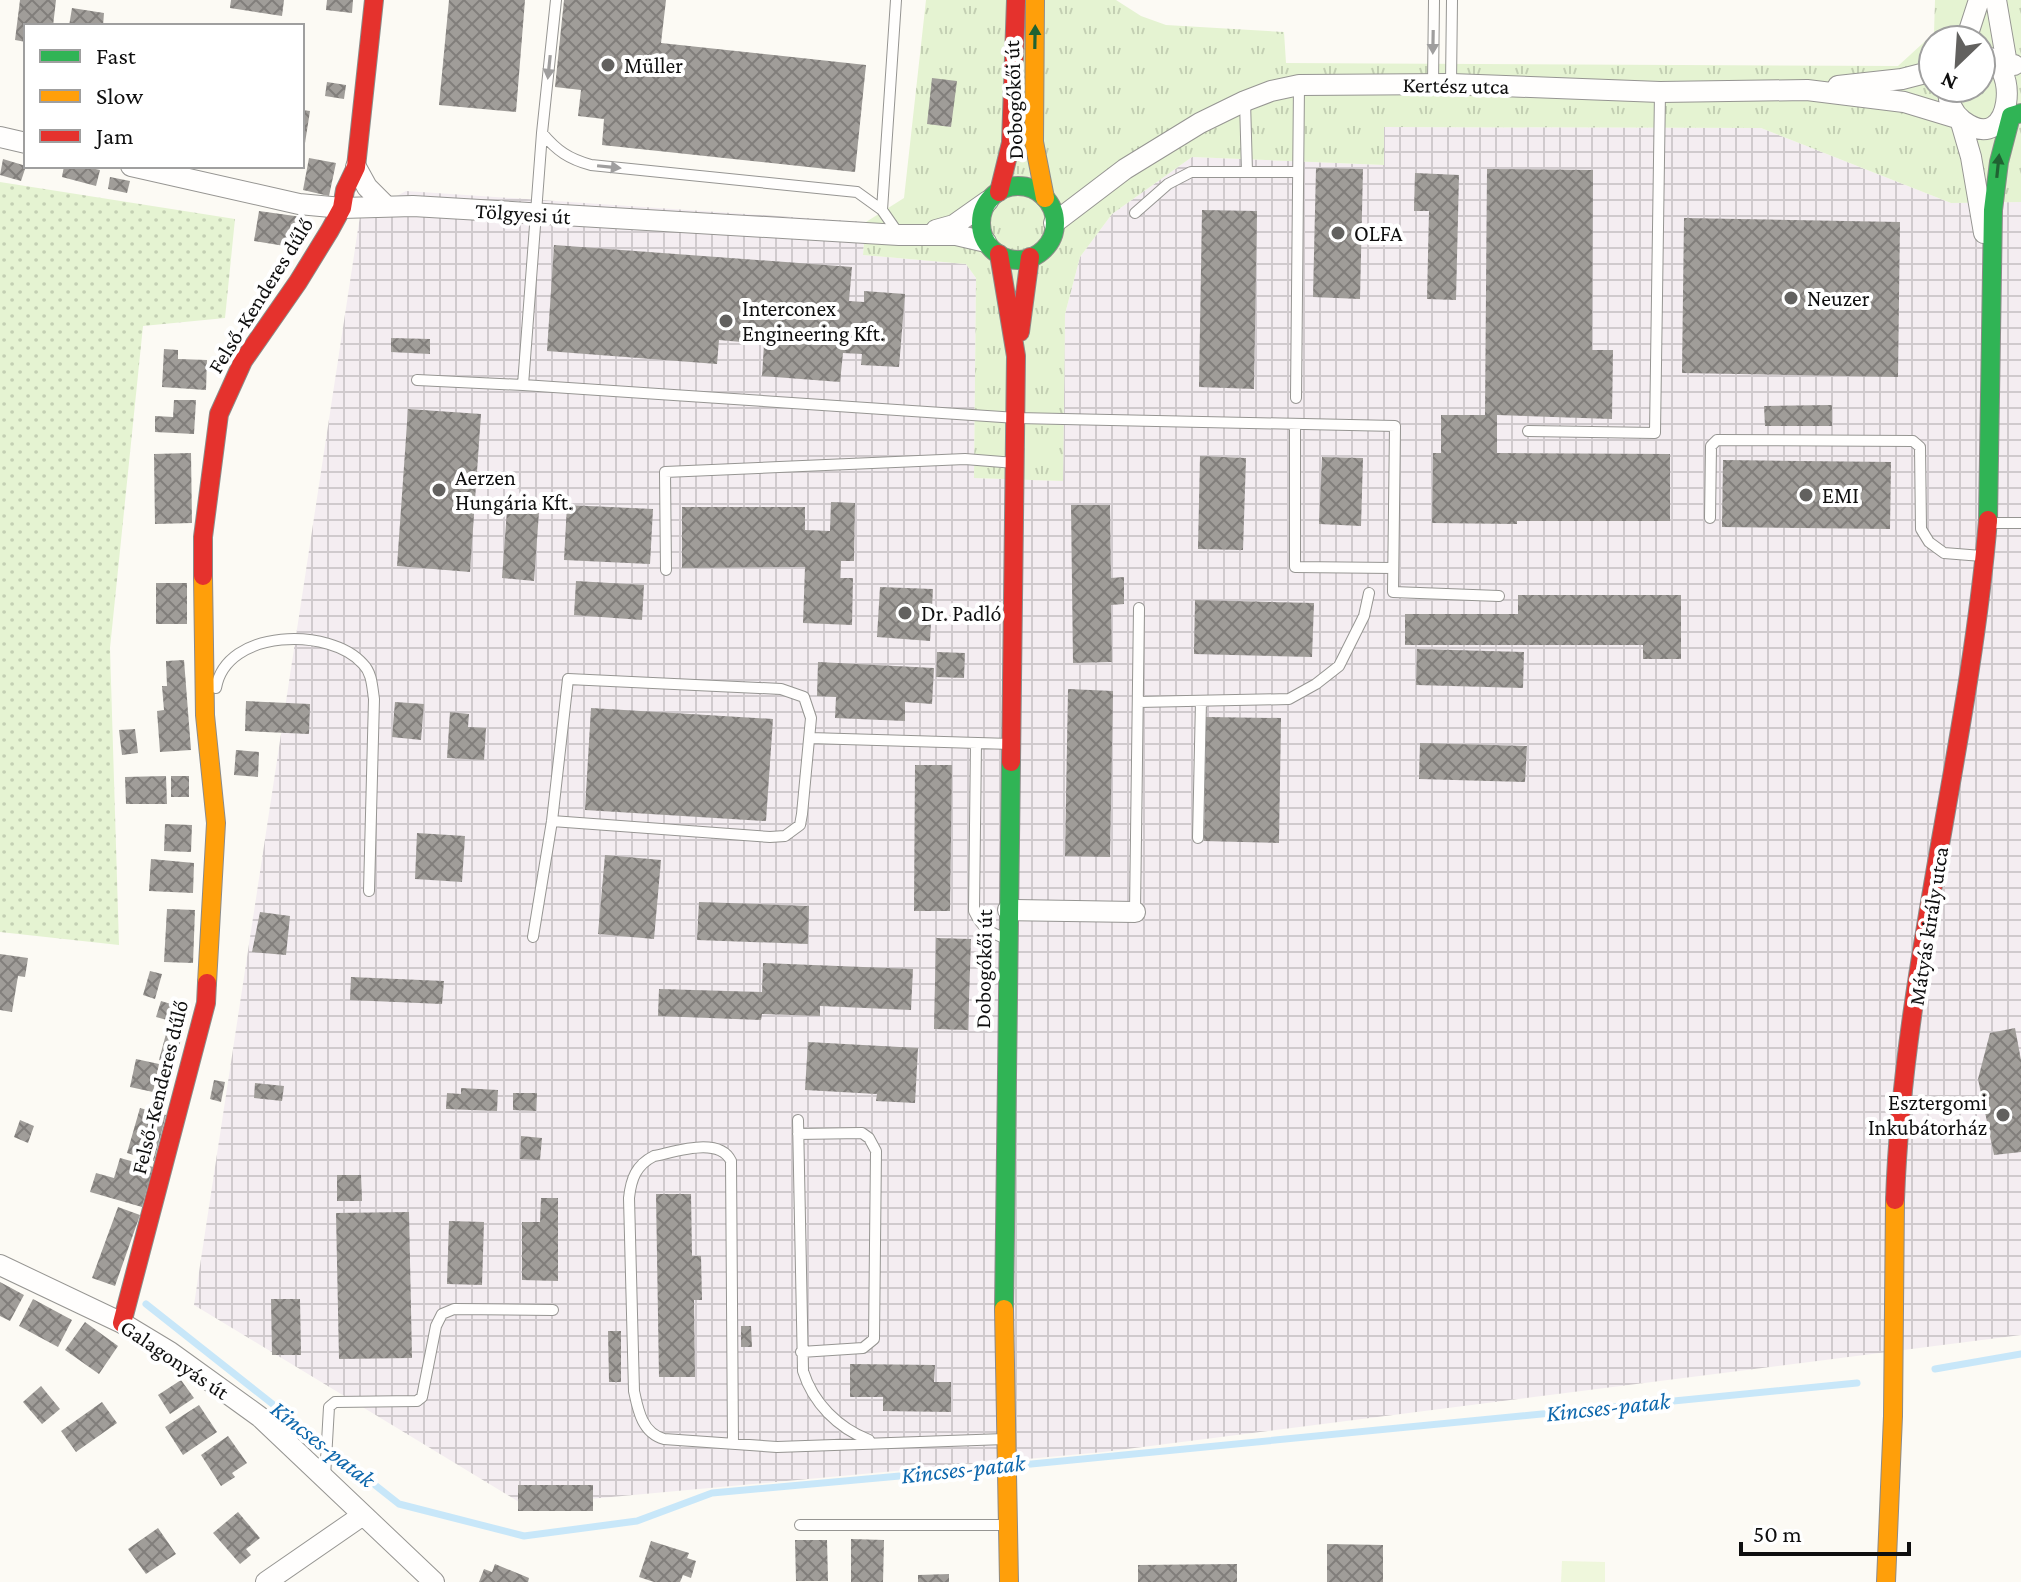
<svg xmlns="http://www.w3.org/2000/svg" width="2021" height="1582" viewBox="0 0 2021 1582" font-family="'Crimson Pro',serif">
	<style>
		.industrial { fill: url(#industrial-grid) }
		.grass { fill: url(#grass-tufts); fill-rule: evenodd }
		.garden { fill: url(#garden-dots) }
		.pitch { fill: #eff7dc }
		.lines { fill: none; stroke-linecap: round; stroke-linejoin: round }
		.stream { stroke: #c8e7f9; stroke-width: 7 }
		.building { fill: url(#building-cross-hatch) }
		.lane-casing { stroke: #969592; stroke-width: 12 }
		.street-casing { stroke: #969592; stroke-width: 22 }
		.fast-casing { stroke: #8c8b89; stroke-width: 20 }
		.slow-casing { stroke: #8c8b89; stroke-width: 20 }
		.jam-casing { stroke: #8c8b89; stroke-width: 20 }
		.lane { stroke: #fffefd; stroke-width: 10 }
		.street { stroke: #fffefd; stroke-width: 20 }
		.fast { stroke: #30b455; stroke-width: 18 }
		.slow { stroke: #ff9f0a; stroke-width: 18 }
		.jam { stroke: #e5322d; stroke-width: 18 }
		.oneway { fill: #206232 }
		.oneway2 { fill: #9f9e9e }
		.poi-dot { fill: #62615f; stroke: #fff; stroke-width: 3 }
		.labels { text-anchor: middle; stroke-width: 8; stroke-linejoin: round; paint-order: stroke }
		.poi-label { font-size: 22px; fill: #0f0f0f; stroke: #fff; text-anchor: start }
		.street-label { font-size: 22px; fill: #0f0f0f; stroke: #fff }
		.water-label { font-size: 24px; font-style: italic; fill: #0d67ac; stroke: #fff }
	</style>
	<defs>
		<pattern id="industrial-grid" width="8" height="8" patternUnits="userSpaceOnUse" patternTransform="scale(2)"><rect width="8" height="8" fill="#f4edf1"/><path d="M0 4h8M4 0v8" fill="none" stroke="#d0cacd"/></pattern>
		<pattern id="grass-tufts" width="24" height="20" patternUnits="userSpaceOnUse" patternTransform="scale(2)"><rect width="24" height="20" fill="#e5f3d2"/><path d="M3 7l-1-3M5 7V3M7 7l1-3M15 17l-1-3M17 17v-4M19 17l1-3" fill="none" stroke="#c3cfb3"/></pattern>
		<pattern id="garden-dots" width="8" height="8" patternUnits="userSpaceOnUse" patternTransform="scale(2)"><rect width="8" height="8" fill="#e5f3d2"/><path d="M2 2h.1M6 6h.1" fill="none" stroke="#c3cfb3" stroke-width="1.8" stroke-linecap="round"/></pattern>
		<pattern id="building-cross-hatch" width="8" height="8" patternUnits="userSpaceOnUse" patternTransform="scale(2)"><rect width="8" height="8" fill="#a09d99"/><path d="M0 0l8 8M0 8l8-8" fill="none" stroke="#817e7b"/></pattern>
	</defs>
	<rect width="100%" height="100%" fill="#fcfaf4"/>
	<path class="industrial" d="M1384,127L1761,128L1951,203L2021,202V1335L1103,1452L524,1505L194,1305L360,216L406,191L866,222L863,255L966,264L976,278L974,478L1063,481L1065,314L1080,257L1112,214L1192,157L1383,165Z"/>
	<path class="grass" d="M926,0H1116L1141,16L1166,25L1284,32L1286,63L1898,66L1934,33L1935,0H2021V202L1951,203L1761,128L1384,127V165L1192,157L1112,214L1080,257L1065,314L1063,481L974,478L976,278L966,264L863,255L866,222L904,198ZM1933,40H1981V88H1933Z"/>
	<path class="garden" d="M0,182L235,219L225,318L143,326L110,648L119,945L0,932Z"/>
	<path class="pitch" d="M1562,1561L1605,1562V1582H1561Z"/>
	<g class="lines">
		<path class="stream" d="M146,1304L399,1504L524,1536L637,1521L712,1493L999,1467
			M1935,1369L2021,1354
			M1011,1466L1857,1383"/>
	</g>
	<path class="building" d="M20,0H56L53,26H26V42L15,40Z
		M231,0H284L282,16L230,8Z
		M327,0H353L352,13L326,10Z
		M449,0H525L516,112L439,105Z
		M564,0H666L661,43L866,65L855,172L602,145L604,119L578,116L581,90L555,87Z
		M72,8L104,13L103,26H69Z
		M932,78L957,81L951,127L927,124Z
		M327,82L346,85L344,99L325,96Z
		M302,110L310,111L305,143L302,142Z
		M309,158L336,163L329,196L303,190Z
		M3,159L26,166L21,181L0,175Z
		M64,166H82L100,170L96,186L62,177Z
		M1316,168L1363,169L1360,299L1313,297Z
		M1487,169L1593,170L1592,350H1613L1612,419L1497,415V453L1670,454V521H1517V524L1432,523L1433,453H1441V415H1485Z
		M1415,173L1459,175L1456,300L1427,299L1429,211H1414Z
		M110,177L130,181L127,193L108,189Z
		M1202,210L1257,211L1254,389L1199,387Z
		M259,211L302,217L297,248L254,241Z
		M1684,218L1900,222L1898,377L1682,373Z
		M554,245L852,267L849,301L864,302V291L905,294L899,367L861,365L862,354L843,353L840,382L762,376L764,344L719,340L717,364L547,351Z
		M391,338L430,339V354L391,352Z
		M164,349L178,350V359L207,360L206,390L162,387Z
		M174,400H196L194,434L155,432V416L173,417Z
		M1832,405V426H1765L1764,406Z
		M408,409L481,414L470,572L397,566Z
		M191,453L192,523L155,524L154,454Z
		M1200,456L1246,458L1243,550L1198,549Z
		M1322,457L1363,458L1361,526L1319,524Z
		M1723,460L1891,462L1890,529L1722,527Z
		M831,502L855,503L854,561H841L840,578H853L852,625L803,623L805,567L682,568V507H805V530L830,531Z
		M567,505L653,509L650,564L564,560Z
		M1071,505H1110L1111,578L1124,577V604L1111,605L1112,662L1073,663Z
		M507,510L539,512L534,581L502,578Z
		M576,581L644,585L642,620L574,615Z
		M156,583H187V624H156Z
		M880,587L933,589L930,641L877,637Z
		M1518,595H1681V659H1643V645H1405V614H1518Z
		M1195,600L1314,603L1312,657L1194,654Z
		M1417,649L1524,652L1523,688L1416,685Z
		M937,652L965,653L964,678L936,677Z
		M184,660L191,750L160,752L157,711L164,710L162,686H167L166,661Z
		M818,662L934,668L932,704L905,702V721L835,718L836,697L817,696Z
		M1068,689L1113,691L1110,857L1065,856Z
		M246,701L310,704L309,734L245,731Z
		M395,702L424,704L421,740L392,737Z
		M591,708L773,719L766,821L585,810Z
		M450,712L469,714L468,727L486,728L484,760L447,758Z
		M1206,717L1281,718L1279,843L1204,841Z
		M135,729L138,753L122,755L119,730Z
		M1420,743L1527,746L1525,782L1419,779Z
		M236,750L259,752L258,777L234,775Z
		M915,765H952L950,911H914Z
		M166,776L167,804H126L125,777Z
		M171,776H189V797H171Z
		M165,824L192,825L191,852L164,851Z
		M417,833L465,836L462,882L415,879Z
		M605,855L661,860L654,939L598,934Z
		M151,859L194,863L193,893L149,891Z
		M699,902L809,906L808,944L697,940Z
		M167,909L195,910L193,963L164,962Z
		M260,912L290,916L286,955L252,952Z
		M936,938L971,939L968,1030L934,1029Z
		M0,954L28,958L25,977L18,976L12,1012L0,1010Z
		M763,963L913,969L911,1010L820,1006V1016L762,1014L761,1020L658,1016L659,989L762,992Z
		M150,971L162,974L155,999L143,995Z
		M351,977L444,981L442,1004L350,1000Z
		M161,1001L190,1010L185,1025L156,1017Z
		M2015,1028L2021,1060V1152L1994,1155L1978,1079L1990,1033Z
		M166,1034L181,1039L174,1064L159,1060Z
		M808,1042L918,1048L915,1103L876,1101L877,1094L805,1090Z
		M136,1059L159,1064L153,1092L130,1087Z
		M214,1080L225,1082L221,1102L210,1099Z
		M255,1083L284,1086L282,1101L254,1098Z
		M461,1088L498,1090L497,1111L446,1109L447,1093L461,1094Z
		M513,1093H537L536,1111L513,1110Z
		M140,1108L166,1115L154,1161L127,1153Z
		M20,1120L34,1126L28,1143L14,1137Z
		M521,1136L542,1138L540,1160L520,1159Z
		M120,1158L153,1167L142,1207L90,1192L96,1173L114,1178Z
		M337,1175H361L362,1201H337Z
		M656,1194H691L692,1256H701L702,1300H694L695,1377H659Z
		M541,1198H558V1281L522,1280V1222H540Z
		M118,1207L140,1215L115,1286L92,1278Z
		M409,1212L412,1358L339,1359L336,1213Z
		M449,1221L484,1222L482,1285L447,1284Z
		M0,1282L24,1295L10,1321L0,1316Z
		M33,1299L72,1320L58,1347L19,1326Z
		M271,1299H300L301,1355H272Z
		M85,1322L118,1346L99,1374L65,1350Z
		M741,1326H751L752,1347H741Z
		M608,1331H621V1382H609Z
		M850,1364L935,1365L934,1382H951V1412L883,1411V1397H850Z
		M181,1380L194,1398L170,1414L158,1395Z
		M41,1386L60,1409L42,1424L23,1402Z
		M102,1402L117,1423L76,1452L61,1431Z
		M199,1405L217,1432L183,1455L165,1427Z
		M228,1436L247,1463L232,1473L235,1477L221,1486L201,1455Z
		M518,1485H593V1511H518Z
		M238,1512L260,1538L246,1549L251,1555L240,1564L213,1533Z
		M158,1528L176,1554L146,1574L128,1549Z
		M851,1539L884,1540L883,1582H851Z
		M795,1540H827L828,1581H796Z
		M651,1541L689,1553L687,1558L696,1561L691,1578L683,1575L680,1582H654L639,1577Z
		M1327,1544L1383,1545V1582H1327Z
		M495,1564L529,1578L528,1582H479L484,1569L492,1572Z
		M1237,1564V1582H1138V1565Z
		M949,1574V1582H918V1575Z"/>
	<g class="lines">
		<g class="lane-casing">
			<path id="lane" d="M556,0L542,133L523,385L1017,418L1395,426L1393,592L1499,596
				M1433,84L1434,0
				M1451,84L1452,0
				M1245,101L1247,172
				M542,133C557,151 569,159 591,165L857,192L882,210L898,233
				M882,210L896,0
				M1135,213L1168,184L1191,172H1298
				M417,380L523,385
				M1296,398L1299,85
				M1295,424V567L1393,568
				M1528,431L1655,433L1660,92
				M1710,518L1711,446L1717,440L1913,441L1920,447L1921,529L1929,542L1944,553L1982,556
				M1991,523H2021
				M666,570L665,472L965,459L1015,463
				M216,688C226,628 331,627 363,664C372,673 372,686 374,699L369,891
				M1138,702L1289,699L1316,684L1339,666L1364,616L1369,593
				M810,738L1011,744
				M976,743L974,911C982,928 990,933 1007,939
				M1198,838L1201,701
				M1135,912L1139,608
				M533,937L552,821L568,679L781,689L804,697L811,718L802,814L800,825L785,836L770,837L552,821
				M798,1120L803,1371C813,1403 838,1428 869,1440
				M798,1134L862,1133L869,1138L876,1151L874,1339L863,1348L801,1352
				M733,1444L731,1161C719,1136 675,1152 654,1156C636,1165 631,1179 629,1198L634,1391C638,1410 642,1433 664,1439L777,1447L1005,1439
				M325,1477L329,1407L335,1402L417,1401L422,1397L436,1326L442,1314L454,1309L553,1310
				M800,1525H1006"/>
		</g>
		<g class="street-casing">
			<path id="street" d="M1996,0L2007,64L2014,65
				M1966,40L1979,0
				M1838,86L1902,79L1933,71
				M1948,88C1948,101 1952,113 1963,121C2014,158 2021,57 1981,56
				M0,137L26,143
				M131,166L299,204L342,208L413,206L899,235H956L986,242
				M356,167L367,187L386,206
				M1054,223L1125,169L1200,123L1245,101L1271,91L1299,85L1451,84L1660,92L1807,90L1904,102L1960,119L1971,157L1984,233
				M936,230L954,225L988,201
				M1008,910L1135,912
				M0,1265L122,1323L170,1352L260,1417L434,1582
				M266,1582L363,1515"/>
		</g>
		<g class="fast-casing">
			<path id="fast" d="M981 223a37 37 0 1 1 74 0a37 37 0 1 1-74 0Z
				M1988,520L1993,210L1999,162L2011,116L2021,113
				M1004,1309L1011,762"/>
		</g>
		<g class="slow-casing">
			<path id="slow" d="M1035,0L1034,142L1045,198
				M203,576L205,715L216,823L207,983
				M1004,1309L1009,1582
				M1886,1582L1893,1416L1895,1200"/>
		</g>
		<g class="jam-casing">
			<path id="jam" d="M999,192L1011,143L1016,0
				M999,254L1016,356L1011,762
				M1020,332L1030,257
				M203,576V537L219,414L243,361L298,282L330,230L342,208L345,190L356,167L374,0
				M1895,1200C1903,971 1969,748 1988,520
				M122,1323L206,1003L207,983"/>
		</g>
		<use href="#lane" class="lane"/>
		<use href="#street" class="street"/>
		<use href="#fast" class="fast"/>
		<use href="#slow" class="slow"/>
		<use href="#jam" class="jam"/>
	</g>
	<defs><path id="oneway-solid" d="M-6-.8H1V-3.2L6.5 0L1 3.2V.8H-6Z" transform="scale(2)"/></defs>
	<g class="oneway">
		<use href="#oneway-solid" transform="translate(1035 37) rotate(-89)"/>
		<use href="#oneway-solid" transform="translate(1998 166) rotate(-84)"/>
	</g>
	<g class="oneway2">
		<use href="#oneway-solid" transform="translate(1433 42) rotate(91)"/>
		<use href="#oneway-solid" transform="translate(549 67) rotate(96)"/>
		<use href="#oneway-solid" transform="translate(609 167) rotate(6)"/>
	</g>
	<g class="poi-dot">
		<circle cx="608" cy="65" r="8"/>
		<circle cx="1338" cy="233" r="8"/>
		<circle cx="1791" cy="298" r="8"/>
		<circle cx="726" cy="321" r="8"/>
		<circle cx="439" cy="490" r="8"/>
		<circle cx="1806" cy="495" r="8"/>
		<circle cx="905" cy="613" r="8"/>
		<circle cx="2003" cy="1115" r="8"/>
	</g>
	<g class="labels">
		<g class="poi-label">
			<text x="624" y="73">Müller</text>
			<text x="1354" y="241">OLFA</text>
			<text x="1807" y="306">Neuzer</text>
			<text x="742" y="316">Interconex<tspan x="742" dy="25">Engineering Kft.</tspan></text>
			<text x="455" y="485">Aerzen<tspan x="455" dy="25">Hungária Kft.</tspan></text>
			<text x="1822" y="503">EMI</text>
			<text x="921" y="621">Dr. Padló</text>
			<text x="1987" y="1110" text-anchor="end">Esztergomi<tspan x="1987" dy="25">Inkubátorház</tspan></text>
		</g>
		<g class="street-label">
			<text transform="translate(1456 85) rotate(1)" y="8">Kertész utca</text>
			<text transform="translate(1013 100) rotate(-92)" y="8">Dobogókői út</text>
			<text transform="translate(523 213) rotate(4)" y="8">Tölgyesi út</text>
			<text transform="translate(260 295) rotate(-58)" y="8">Felső-Kenderes dűlő</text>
			<text transform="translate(1928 926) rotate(-81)" y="8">Mátyás király utca</text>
			<text transform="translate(983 969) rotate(-89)" y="8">Dobogókői út</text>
			<text transform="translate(159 1087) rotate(-76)" y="8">Felső-Kenderes dűlő</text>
			<text transform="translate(175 1359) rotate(34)" y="8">Galagonyás út</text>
		</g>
		<g class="water-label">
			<text transform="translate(1608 1407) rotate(-6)" y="8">Kincses-patak</text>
			<text transform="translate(323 1444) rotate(38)" y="8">Kincses-patak</text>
			<text transform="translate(963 1469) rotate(-6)" y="8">Kincses-patak</text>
		</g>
	</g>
	<rect x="24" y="24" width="280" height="144" fill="#ffffff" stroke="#9f9f9f" stroke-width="2"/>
	<rect x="40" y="50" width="40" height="12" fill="#30b455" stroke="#9f9f9f" stroke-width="2"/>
	<text x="96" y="64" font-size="24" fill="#0f0f0f">Fast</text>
	<rect x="40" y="90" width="40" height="12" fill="#ff9f0a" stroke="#9f9f9f" stroke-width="2"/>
	<text x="96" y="104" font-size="24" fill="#0f0f0f">Slow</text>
	<rect x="40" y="130" width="40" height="12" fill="#e5322d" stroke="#9f9f9f" stroke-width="2"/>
	<text x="96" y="144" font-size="24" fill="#0f0f0f">Jam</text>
	<g transform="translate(1957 64) rotate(205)"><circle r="38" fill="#ffffff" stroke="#9f9f9f" stroke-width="2"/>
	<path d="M0-6L14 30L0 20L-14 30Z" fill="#62615f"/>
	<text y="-12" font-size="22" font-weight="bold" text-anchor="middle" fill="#0f0f0f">N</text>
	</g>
	<path d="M1741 1542v12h168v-12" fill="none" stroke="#0f0f0f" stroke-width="4"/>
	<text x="1753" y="1542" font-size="24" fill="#0f0f0f" stroke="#ffffff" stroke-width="6" paint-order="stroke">50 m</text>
</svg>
